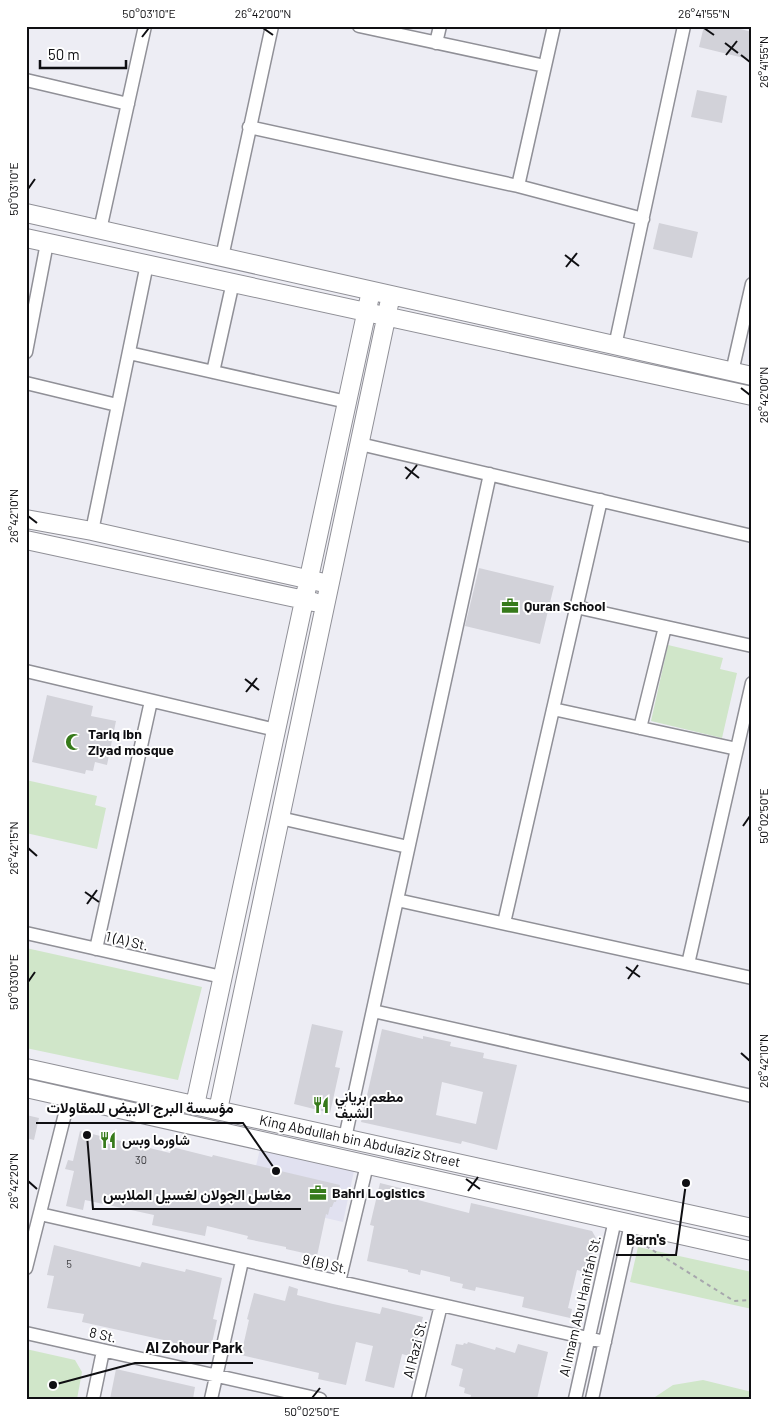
<svg xmlns="http://www.w3.org/2000/svg" width="778" height="1425" viewBox="0 0 778 1425" font-family="Barlow,Vazirmatn,sans-serif">
	<style>
		.built { fill: #e1e1f0 }
		.green { fill: #d0e6c9 }
		.building { fill: #d2d2d9; fill-rule: evenodd }
		.lines { fill: none; stroke-linecap: round; stroke-linejoin: round }
		.street-casing { stroke: #909097; stroke-width: 15 }
		.secondary-casing { stroke: #909097; stroke-width: 20 }
		.path { stroke: #a7a7ad; stroke-width: 2; stroke-dasharray: 4 4; stroke-linecap: butt }
		.street { stroke: #fff; stroke-width: 12 }
		.secondary { stroke: #fff; stroke-width: 18 }
		.ticks { fill: none; stroke: #0f0f12; stroke-width: 2 }
		.labels { text-anchor: middle; stroke-width: 4; stroke-linejoin: round; paint-order: stroke }
		.number-label { font-size: 11px; fill: #404044 }
		.poi-label { font-size: 14px; font-weight: bold; fill: #0f0f12; stroke: #fff; text-anchor: start }
		.street-label { font-size: 14px; fill: #0f0f12; stroke: #fff }
		.leader { fill: none; stroke: #0f0f12; stroke-width: 2 }
		.callout-dot { fill: #0f0f12; stroke: #fff; stroke-width: 2 }
		.callout-label { font-size: 15px; text-anchor: middle; font-weight: bold; fill: #0f0f12; stroke: #fff; stroke-width: 4; stroke-linejoin: round; paint-order: stroke }
		.neatline { fill: none; stroke: #0f0f12; stroke-width: 2 }
		.ticks-label { font-size: 12px; text-anchor: middle; fill: #0f0f12 }
	</style>
	<rect width="100%" height="100%" fill="#ededf4"/>
	<path class="built" d="M260,1149L354,1171L343,1222L248,1200Z"/>
	<path class="green" d="M668,645L723,658L720,669L737,673L722,738L651,721Z
		M26,780L97,796L95,805L106,808L97,849L26,833Z
		M26,948L202,987L178,1080L26,1048Z
		M638,1247L752,1272V1309L630,1282Z
		M26,1349L75,1360L82,1372L77,1399H26Z
		M703,1380L752,1392V1399H652L673,1385Z"/>
	<path class="building" d="M704,26H729L752,32V60L699,47Z
		M697,90L727,96L722,123L691,117Z
		M659,223L698,232L692,258L653,249Z
		M479,568L554,586L540,644L465,626Z
		M47,695L93,706L91,716L116,721L107,765L95,762L93,771L86,770L85,774L32,762Z
		M312,1024L343,1031L335,1067L340,1068L330,1113L294,1104Z
		M382,1029L423,1039V1036L451,1042L450,1046L484,1053L483,1058L517,1065L497,1150L462,1141L461,1144L361,1122ZM442,1082L483,1092L476,1124L436,1115Z
		M26,1115L39,1118L34,1140L26,1138Z
		M80,1131L170,1153L172,1147L212,1157L213,1155L340,1185L336,1202H334L332,1207H330L328,1215L326,1214L317,1256L286,1249V1247L247,1239L248,1236L207,1226L205,1236L152,1225L154,1215L85,1200L83,1210L66,1206L74,1171L65,1169L68,1160L73,1161Z
		M380,1183L420,1193L418,1200L469,1213L471,1203L592,1231L596,1238L588,1273L577,1270L568,1308L572,1309L570,1318L522,1307L524,1297L476,1287L475,1291L462,1288L463,1284L450,1281V1277L421,1270L420,1275L408,1272V1270L367,1261L374,1226L370,1225Z
		M54,1245L140,1267L142,1262L185,1272L186,1269L222,1278L213,1319L217,1320L210,1352L173,1344V1342L82,1322L84,1314L47,1308L54,1276L47,1275Z
		M289,1286L298,1289L297,1295L333,1304L380,1314L382,1307L423,1317L413,1357L402,1354L394,1388L365,1381L373,1346L356,1342L346,1385L318,1379L319,1373L241,1355L249,1320L247,1319L254,1293L285,1301Z
		M468,1342L495,1350L496,1347L515,1353L518,1344L548,1352L537,1399H470L471,1395L464,1393L465,1388L459,1386L463,1369L451,1365L456,1344L463,1345L464,1343L467,1344Z
		M116,1369L195,1387L193,1399H110Z"/>
	<g class="lines">
		<g class="street-casing">
			<path id="street" d="M359,26L545,66
				M436,43L440,26
				M26,80L128,104
				M249,127L518,186L643,219
				M518,186L554,26
				M100,230L145,26
				M222,257L272,26
				M615,346L684,26
				M26,352L47,243
				M129,353L347,402
				M213,372L233,282
				M732,372L752,284
				M26,383L117,405
				M360,444L752,536
				M92,531L147,264
				M576,607L752,646
				M26,671L276,730
				M553,709L737,749
				M640,728L665,627
				M280,818L408,847
				M397,900L752,978
				M504,923L601,500
				M26,933L222,977
				M96,949L151,701
				M688,964L752,683
				M373,1011L752,1096
				M345,1138L490,474
				M40,1214L605,1342
				M26,1268L69,1098
				M339,1282L367,1165
				M26,1333L320,1399
				M93,1399L103,1351
				M211,1399L242,1261
				M418,1399L441,1305
				M575,1399L615,1220
				M592,1399L631,1224"/>
		</g>
		<g class="secondary-casing">
			<path id="secondary" d="M26,213L752,376
				M26,238L752,396
				M26,519L92,531L320,582
				M26,540L314,602
				M26,1068L752,1228
				M26,1088L752,1251
				M195,1105L371,291
				M218,1110L391,295"/>
		</g>
		<path class="path" d="M646,1246L734,1301L752,1300"/>
		<use href="#street" class="street"/>
		<use href="#secondary" class="secondary"/>
	</g>
	<path class="ticks" d="M263,28L273,35M704,28L714,35M142,37L149,28M725,43L738,53M726,55L737,41M741,55L750,62M28,189L35,179M565,255L579,266M566,267L577,253M741,388L750,395M405,467L419,478M406,479L417,465M28,516L37,523M245,679L259,690M246,692L257,678M743,826L750,816M28,848L37,856M85,892L99,902M87,904L97,890M626,967L640,977M628,979L638,965M28,982L35,972M741,1053L750,1061M466,1179L480,1189M28,1181L37,1189M468,1191L478,1177M312,1398L320,1388"/>
	<defs>
		<g id="office-bare" transform="scale(1.35)"><path d="M-6-3h4V-5.5h4V-3h4V5H-6ZM-1-4.5V-3h2v-1.5ZM-6 0V1H6V0Z" fill="#367a1a" stroke="#fff" stroke-width="2.5" paint-order="stroke"/></g>
		<g id="mosque-bare" transform="scale(1.35)"><path d="M3.5-4.9A6 6 0 1 0 3.5 4.9A5 5 0 1 1 3.5-4.9Z" fill="#367a1a" stroke="#fff" stroke-width="2.5" paint-order="stroke"/></g>
		<g id="restaurant-bare" transform="scale(1.35)"><path d="M-5-6h1v4h1v-4h1v4h1v-4h1v5L-1.5 .5V6h-2V.5L-5-1ZM5-6V6H3V1.5H1.5Q1.5-4 5-6Z" fill="#367a1a" stroke="#fff" stroke-width="2.5" paint-order="stroke"/></g>
	</defs>
	<g fill-rule="evenodd">
		<use href="#office-bare" x="510" y="606"/>
		<use href="#mosque-bare" x="74" y="742"/>
		<use href="#restaurant-bare" x="321" y="1105"/>
		<use href="#restaurant-bare" x="108" y="1140"/>
		<use href="#office-bare" x="318" y="1193"/>
	</g>
	<g class="labels">
		<g class="number-label">
			<text x="141" y="1164">30</text>
			<text x="69" y="1268">5</text>
		</g>
		<g class="poi-label">
			<text x="524" y="611">Quran School</text>
			<text x="88" y="739">Tariq ibn<tspan x="88" dy="16">Ziyad mosque</tspan></text>
			<text x="335" y="1102">مطعم برياني<tspan x="335" dy="16">الشيف</tspan></text>
			<text x="122" y="1145">شاورما وبس</text>
			<text x="332" y="1198">Bahri Logistics</text>
		</g>
		<g class="street-label">
			<text transform="translate(127 941) rotate(13)" y="5">1 (A) St.</text>
			<text transform="translate(360 1141) rotate(12)" y="5">King Abdullah bin Abdulaziz Street</text>
			<text transform="translate(325 1264) rotate(13)" y="5">9 (B) St.</text>
			<text transform="translate(580 1306) rotate(-77)" y="5">Al Imam Abu Hanifah St.</text>
			<text transform="translate(103 1335) rotate(13)" y="5">8 St.</text>
			<text transform="translate(415 1349) rotate(-76)" y="5">Al Razi St.</text>
		</g>
	</g>
	<path class="leader" d="M276 1171L243 1123H36M87 1135L93 1209H301M686 1183L676 1255H616M53 1385L135 1363H253"/>
	<g class="callout-dot">
		<circle cx="276" cy="1171" r="5"/>
		<circle cx="87" cy="1135" r="5"/>
		<circle cx="686" cy="1183" r="5"/>
		<circle cx="53" cy="1385" r="5"/>
	</g>
	<g class="callout-label">
		<text x="140" y="1113">مؤسسة البرج الابيض للمقاولات</text>
		<text x="197" y="1200">مغاسل الجولان لغسيل الملابس</text>
		<text x="646" y="1245">Barn's</text>
		<text x="194" y="1353">Al Zohour Park</text>
	</g>
	<rect width="778" height="1425" fill="none" stroke="#ffffff" stroke-width="55"/>
	<path d="M40 60v8h86v-8" fill="none" stroke="#0f0f12" stroke-width="2.5"/>
	<text x="48" y="60" font-size="15" fill="#0f0f12" stroke="#ffffff" stroke-width="4" paint-order="stroke">50 m</text>
	<rect x="28" y="28" width="722" height="1370" class="neatline"/>
	<g class="ticks-label">
		<text x="149" y="18">50°03'10"E</text>
		<text x="263" y="18">26°42'00"N</text>
		<text x="704" y="18">26°41'55"N</text>
		<text transform="translate(764 62) rotate(-90)" y="4">26°41'55"N</text>
		<text transform="translate(14 189) rotate(-90)" y="4">50°03'10"E</text>
		<text transform="translate(764 395) rotate(-90)" y="4">26°42'00"N</text>
		<text transform="translate(14 516) rotate(-90)" y="4">26°42'10"N</text>
		<text transform="translate(764 816) rotate(-90)" y="4">50°02'50"E</text>
		<text transform="translate(14 848) rotate(-90)" y="4">26°42'15"N</text>
		<text transform="translate(14 982) rotate(-90)" y="4">50°03'00"E</text>
		<text transform="translate(764 1061) rotate(-90)" y="4">26°42'10"N</text>
		<text transform="translate(14 1181) rotate(-90)" y="4">26°42'20"N</text>
		<text x="312" y="1416">50°02'50"E</text>
	</g>
</svg>
